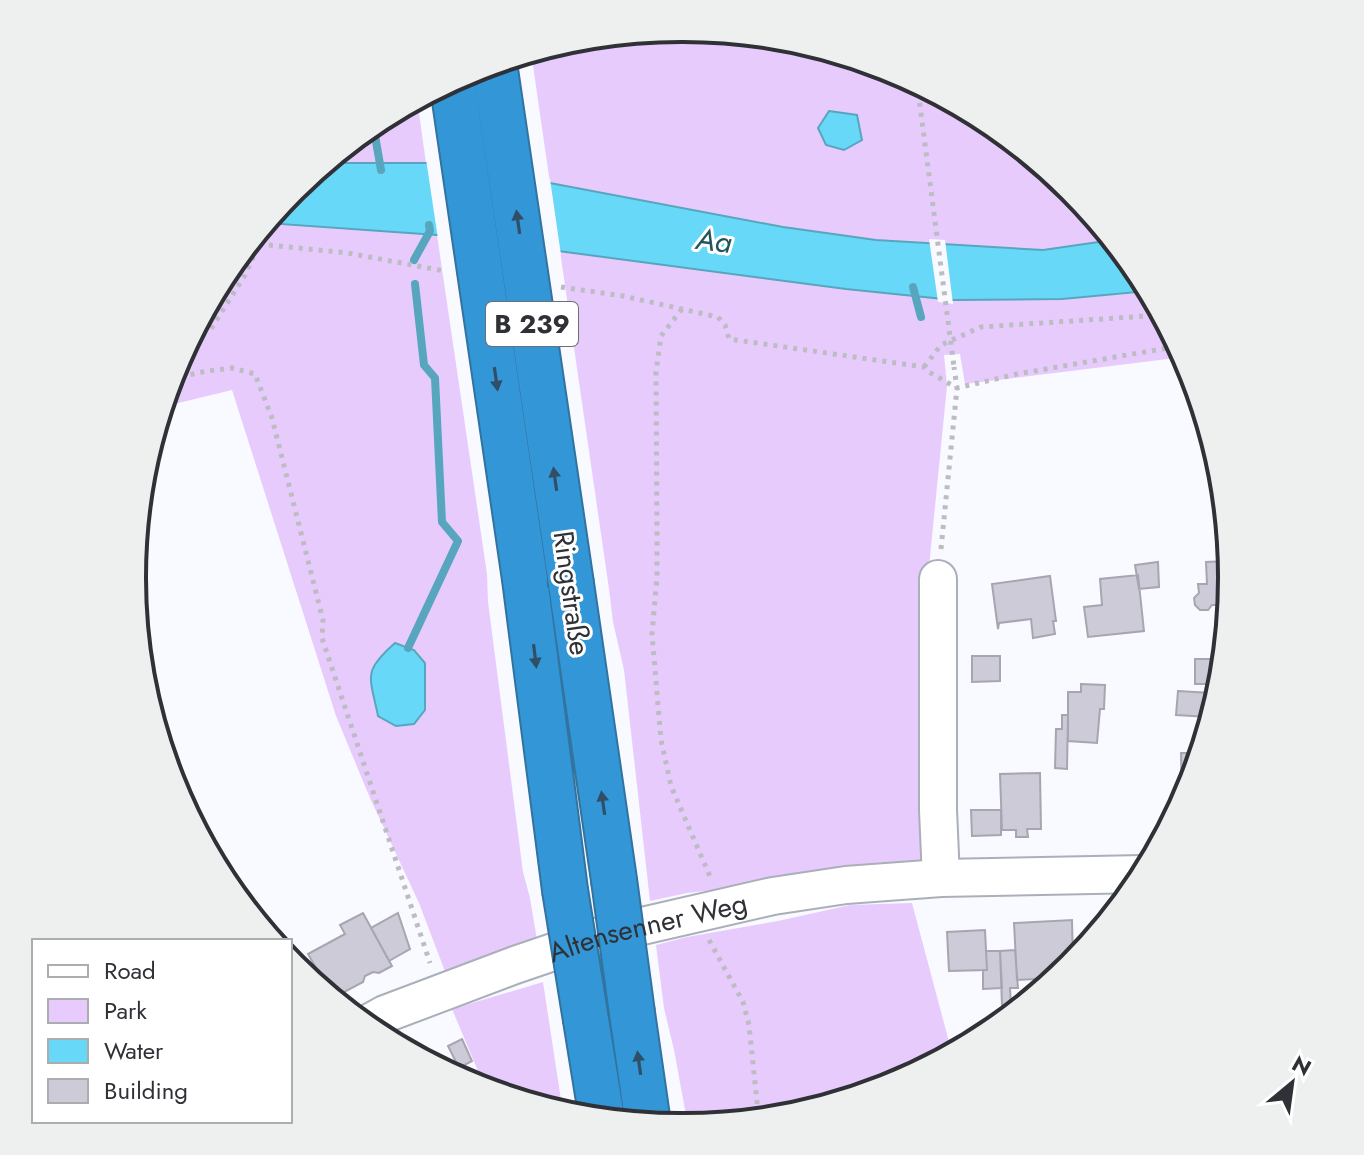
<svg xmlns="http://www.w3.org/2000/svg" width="1364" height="1155" viewBox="0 0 1364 1155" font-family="Jost,sans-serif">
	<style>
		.green { fill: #e8cbfd }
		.water { fill: #68d8f8; stroke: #57a6be; stroke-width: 2 }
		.pier { fill: #f8faff }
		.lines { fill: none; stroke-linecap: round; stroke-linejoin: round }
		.stream { stroke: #57a6be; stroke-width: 8 }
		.building { fill: #cccbd7; stroke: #a6a5b1; stroke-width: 2 }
		.minor-casing { stroke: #aaafba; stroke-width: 40 }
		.highway-casing { stroke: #32739f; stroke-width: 48 }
		.path { stroke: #bbbdc2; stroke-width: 5; stroke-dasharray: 4 6; stroke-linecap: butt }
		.minor { stroke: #fff; stroke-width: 36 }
		.highway { stroke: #3396d7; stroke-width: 44 }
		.highway-bridge-casing { stroke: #32739f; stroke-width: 48; stroke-linecap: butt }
		.path-bridge { stroke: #bbbdc2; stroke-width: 5; stroke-dasharray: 4 6; stroke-linecap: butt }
		.highway-bridge { stroke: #3396d7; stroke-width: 44 }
		.oneway { fill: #304f66 }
		.labels { text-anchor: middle; stroke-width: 6; stroke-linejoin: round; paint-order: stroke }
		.shield { fill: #fff; stroke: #6d6f72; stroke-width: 2 }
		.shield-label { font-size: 26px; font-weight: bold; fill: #2f3136 }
		.street-label { font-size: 28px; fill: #2f3136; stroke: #fff }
		.water-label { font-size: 30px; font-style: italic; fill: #225360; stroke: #fff }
		.rim { fill: none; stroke: #2f3136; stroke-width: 4 }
	</style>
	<rect width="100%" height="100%" fill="#f8faff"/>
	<path class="green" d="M682,28L790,39L893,70L988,121L1071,189L1112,240L1043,250L876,240L783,227L550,183L531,52L575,38Z
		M417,99L426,163H326L353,140L357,141V137L377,120Z
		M266,223L437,235L487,574L488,602L523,872L530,898L537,940L446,974L419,903L370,798L336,716L232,390L162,407L175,367L225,272Z
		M560,251L845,289L953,300L1062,299L1149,292L1184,357L965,384L960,354L944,355L947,386L928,577L930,854L920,867L687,893L650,901L624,670L613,622L609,589Z
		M912,903L952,1053L892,1085L789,1117L688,1126L674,1050L664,1008L656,945L687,937L778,921L850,905Z
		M543,982L563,1113L486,1090L452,1009Z"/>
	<path class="water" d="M829,111L857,115L862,140L844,150L826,145L818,128Z
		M326,163H426L550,183L783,227L876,240L1043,250L1112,240L1139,273L1149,291L1062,299L953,300L846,289L437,235L266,223L294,189Z
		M395,643L414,650L425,663V710L414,724L396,726L378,716C370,676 362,672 395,643Z"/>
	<path class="pier" d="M426,159L550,179L561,255L438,239Z
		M929,239L945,240L953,304L938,302Z"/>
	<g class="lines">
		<path class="stream" d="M373,124L381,170
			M414,260L430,231L429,225
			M913,287L921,317
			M408,648L458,541L442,522L435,378L424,365L415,284"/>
	</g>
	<path class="building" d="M1228,558H1230L1231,578L1229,605H1212L1208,610H1200L1195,605L1194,598L1199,593L1198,584H1207L1206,562L1228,561Z
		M1158,562L1159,587L1139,589L1135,565Z
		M1138,575L1144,631L1088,637L1084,607L1102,605L1100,579Z
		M1050,576L1056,621H1053L1055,634L1033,638L1031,619L999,623L998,629L992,584Z
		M972,656H1000V681L972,682Z
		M1195,659H1221L1220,684H1195Z
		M1081,684L1105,685L1104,709H1100L1097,743L1068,741V692H1081Z
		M1178,691L1211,693L1209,717L1176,715Z
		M1062,715H1068L1067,769L1055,768L1056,729H1062Z
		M1181,753H1200L1189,788L1182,802Z
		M1040,773L1041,829H1027L1028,837H1016V830H1002L1000,774Z
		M971,810H1001V835L972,836Z
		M363,913L392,966L379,973L373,972L365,976L363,982L333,998L308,954L345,934L340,925Z
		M398,913L410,949L389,961L371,928Z
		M1072,920L1073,963L1070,966L1056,978L1017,980L1014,923Z
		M985,930L987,970L949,971L947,932Z
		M1015,950L1018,988H1010L1011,1005H1002L1000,951Z
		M986,951H1000L1002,988L983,989V970H987Z
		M462,1039L472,1061L459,1068L448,1046Z"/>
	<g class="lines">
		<g class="minor-casing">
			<g id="minor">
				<path d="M938,579V810L941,878"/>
				<path id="s1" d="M365,1025L385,1014L515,965L603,935L773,896L846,885L941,878L1144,874"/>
			</g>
		</g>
		<g class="highway-casing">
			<path id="highway" d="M525,579L565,890
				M571,584L614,880
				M632,1013L648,1124
				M586,1020L602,1119"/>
		</g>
		<path class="path" d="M249,243L348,253L444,271
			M561,287L623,296L718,317L725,325L729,339L924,367L929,372L957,388L1017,374L1179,346
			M682,309L661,336L656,372L657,530V577L652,634L661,740L671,786L712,881
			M192,334L211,329L245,275L259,244
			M924,367L941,345L981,327L1162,315
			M171,379L207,371L232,368L255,374L272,418L323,620L322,638L430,963
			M941,549L957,388L954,367
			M709,940L743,1002L749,1025L758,1112L760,1119"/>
		<use href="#minor" class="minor"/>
		<use href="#highway" class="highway"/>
		<g class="highway-bridge-casing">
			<path id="highway-bridge" d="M494,63L571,584
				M452,80L525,579
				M614,880L632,1013
				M565,890L586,1020"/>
		</g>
		<path class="path-bridge" d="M917,83L954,367"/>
		<use href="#highway-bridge" class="highway-bridge"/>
	</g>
	<defs><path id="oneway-solid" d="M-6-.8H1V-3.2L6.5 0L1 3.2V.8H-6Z" transform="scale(2)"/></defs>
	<g class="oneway">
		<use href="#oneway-solid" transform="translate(518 222) rotate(-98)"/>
		<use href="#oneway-solid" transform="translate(496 379) rotate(82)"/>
		<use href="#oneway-solid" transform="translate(555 479) rotate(-98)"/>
		<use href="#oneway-solid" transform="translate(535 656) rotate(83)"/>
		<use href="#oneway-solid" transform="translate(603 803) rotate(-98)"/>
		<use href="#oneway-solid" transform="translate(639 1063) rotate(-98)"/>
	</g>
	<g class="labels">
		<rect class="shield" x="486" y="302" width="92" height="44" rx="6"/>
		<g class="shield-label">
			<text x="532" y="333">B 239</text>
		</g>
		<g class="street-label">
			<text transform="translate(572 593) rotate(82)" y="10">Ringstraße</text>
			<text dy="10" stroke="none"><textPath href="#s1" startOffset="300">Altensenner Weg</textPath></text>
		</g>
		<g class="water-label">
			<text transform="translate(714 241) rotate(7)" y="10">Aa</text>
		</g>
	</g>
	<path d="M0 0H1364V1155H0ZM681 42H683A535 535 0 0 1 1218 577V578A535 535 0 0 1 683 1113H681A535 535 0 0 1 146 578V577A535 535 0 0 1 681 42Z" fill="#eeefef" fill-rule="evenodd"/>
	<path class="rim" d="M681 42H683A535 535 0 0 1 1218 577V578A535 535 0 0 1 683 1113H681A535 535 0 0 1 146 578V577A535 535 0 0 1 681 42Z"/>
	<rect x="32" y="939" width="260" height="184" fill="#ffffff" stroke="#acadaf" stroke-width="2"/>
	<rect x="48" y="965" width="40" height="12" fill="#ffffff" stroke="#acadaf" stroke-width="2"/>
	<text x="104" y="979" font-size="24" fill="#2f3136">Road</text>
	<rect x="48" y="999" width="40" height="24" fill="#e8cbfd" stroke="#acadaf" stroke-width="2"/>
	<text x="104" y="1019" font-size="24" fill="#2f3136">Park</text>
	<rect x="48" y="1039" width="40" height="24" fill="#68d8f8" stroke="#acadaf" stroke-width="2"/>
	<text x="104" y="1059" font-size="24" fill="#2f3136">Water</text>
	<rect x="48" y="1079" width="40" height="24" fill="#cccbd7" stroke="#acadaf" stroke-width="2"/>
	<text x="104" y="1099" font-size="24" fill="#2f3136">Building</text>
	<g transform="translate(1292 1083) rotate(29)" stroke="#ffffff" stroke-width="6" paint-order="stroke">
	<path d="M0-6L14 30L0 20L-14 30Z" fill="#2f3136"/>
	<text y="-12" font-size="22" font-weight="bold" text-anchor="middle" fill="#2f3136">N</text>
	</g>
</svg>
